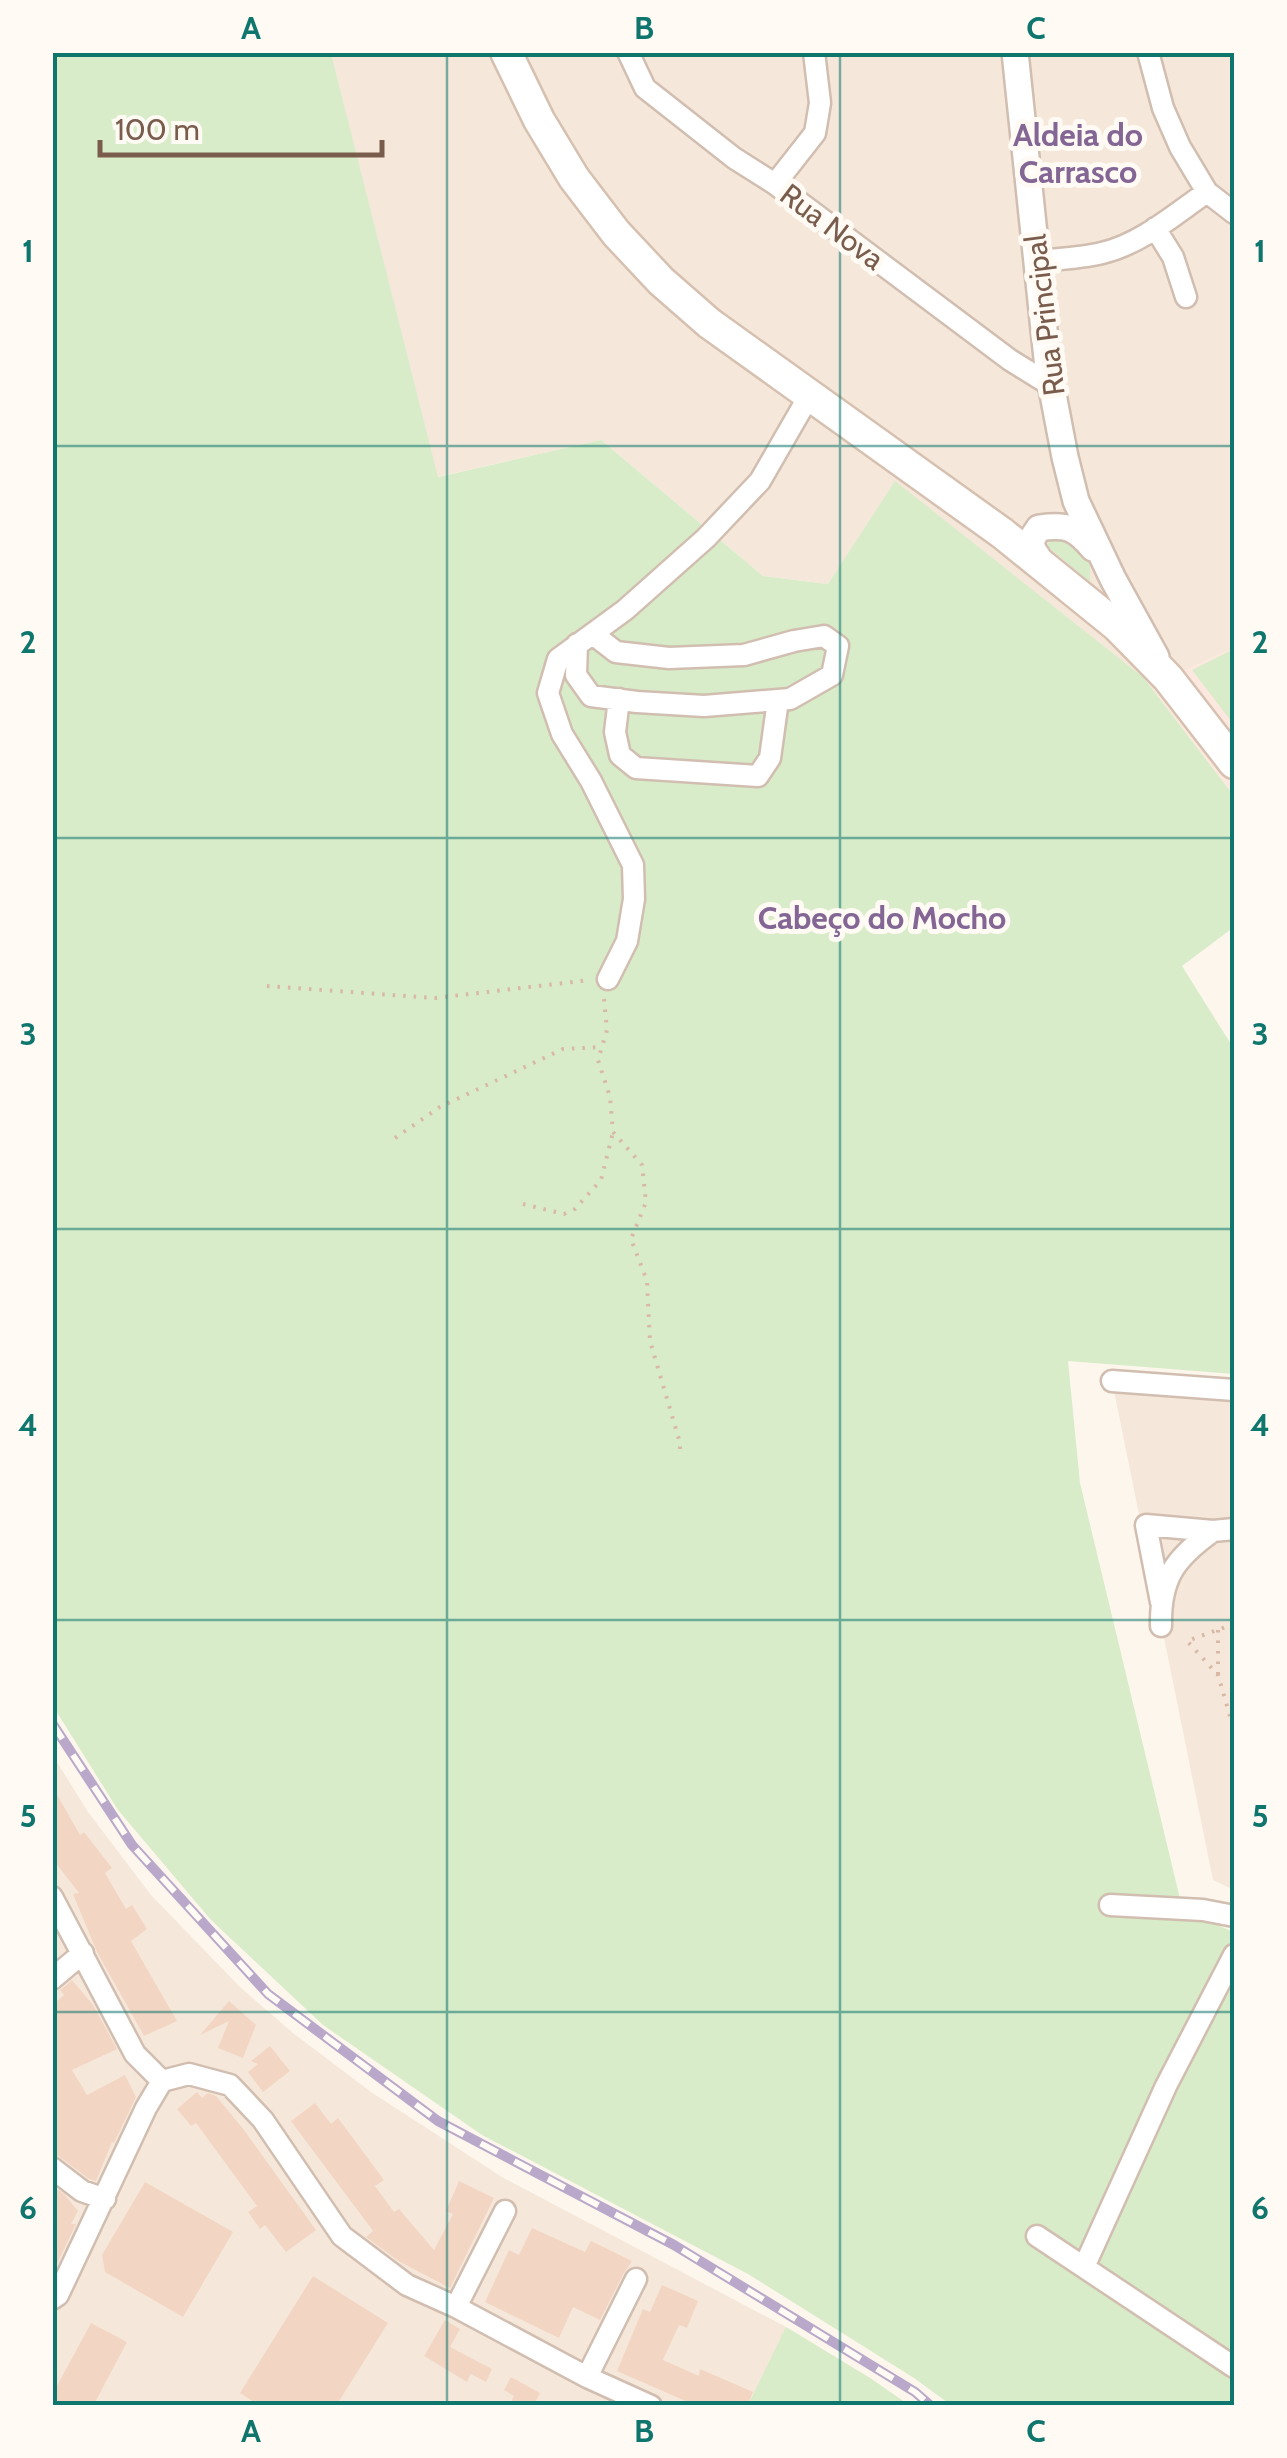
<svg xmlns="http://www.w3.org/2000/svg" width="1287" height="2458" viewBox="0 0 1287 2458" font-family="Cabin,sans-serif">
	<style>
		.residential { fill: #f5e8da }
		.commercial { fill: #fde8e0 }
		.green { fill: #d8ecc9 }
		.building { fill: #f3d5c3 }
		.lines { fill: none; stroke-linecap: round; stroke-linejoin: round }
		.minor-casing { stroke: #d1beb0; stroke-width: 25 }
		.tertiary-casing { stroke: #d1beb0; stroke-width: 30 }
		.secondary-casing { stroke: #d6c0b0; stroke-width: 35 }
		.path { stroke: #d9b8a5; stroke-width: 4; stroke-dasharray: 2.5 8; stroke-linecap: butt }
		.minor { stroke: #fff; stroke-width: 20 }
		.tertiary { stroke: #fff; stroke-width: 25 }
		.secondary { stroke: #fff; stroke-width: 30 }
		.rail-casing { stroke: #b9a8c9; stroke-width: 10 }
		.rail { stroke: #fffaf3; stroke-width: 6; stroke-dasharray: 19; stroke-linecap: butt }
		.grid { fill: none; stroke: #0f766e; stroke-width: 2.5; stroke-opacity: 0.55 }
		.labels { text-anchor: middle; stroke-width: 10; stroke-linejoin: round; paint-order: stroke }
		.street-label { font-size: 30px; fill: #7a5c4d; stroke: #fffaf3 }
		.neighbourhood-label { font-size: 32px; font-weight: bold; fill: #846695; stroke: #fffaf3 }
		.neatline { fill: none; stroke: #0f766e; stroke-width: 4 }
		.grid-label { font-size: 32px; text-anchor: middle; font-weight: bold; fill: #0f766e }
	</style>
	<rect width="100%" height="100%" fill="#fdf6ec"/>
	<path class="residential" d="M331,53H1234V648L1168,678L1143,677L895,482L828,584L763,576L601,440L437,477Z
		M1112,1381L1234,1383V1890L1213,1880Z
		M52,1754L88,1812L151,1895L240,1987L293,2033L371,2092L502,2177L786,2327L870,2378L909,2405H53Z"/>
	<path class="commercial" d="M1234,648V796L1143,677L1168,678Z"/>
	<path class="green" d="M53,53H331L438,477L601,440L763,576L828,584L895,481L1143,677L1234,796V927L1182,966L1234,1049V1374L1068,1361L1080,1483L1183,1911L1234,1932V2405H951L914,2378L748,2274L482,2135L323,2025L211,1920L118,1810L53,1706Z
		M1052,536L1078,545L1090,566V582L1047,546Z
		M1234,649V725L1192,670Z
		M786,2327L870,2378L909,2405H748Z"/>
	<path class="building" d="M52,1786L80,1835L84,1832L112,1868L105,1873L126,1909L132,1905L147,1929L131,1941L177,2021L144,2036L97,1952L73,1894L79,1893L52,1858Z
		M72,1980L93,2005L117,2049L72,2070L87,2095L125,2075L136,2097L114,2143L112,2142L96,2181L89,2179L60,2157L52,2154V2005L64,1995L60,1990Z
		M229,2001L256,2025L243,2058L218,2048L229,2021L200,2035Z
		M270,2046L290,2071L263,2092L248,2072L258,2064L251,2061Z
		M197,2092L202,2098L208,2093L216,2096L244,2130L316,2230L286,2252L265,2225L260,2229L248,2212L257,2206L196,2123L191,2126L177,2109Z
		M315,2103L331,2124L338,2118L384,2180L375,2186L394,2212L399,2209L434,2250L453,2214L446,2211L459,2181L494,2198L450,2288L400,2262L366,2237L373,2231L291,2121Z
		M145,2182L233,2232L183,2317L105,2272L102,2255Z
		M52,2186L64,2194L78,2211L71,2224H76L52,2274Z
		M532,2228L585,2252L591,2241L632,2261L624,2273L600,2320L573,2307L559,2338L485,2302L509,2250L519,2255Z
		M313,2276L388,2323L336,2406H260L240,2393Z
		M662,2285L698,2301L687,2328L679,2325L663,2360L699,2376L700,2369L753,2392L747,2406H697L617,2371L643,2309L650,2312Z
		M445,2320L460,2329L450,2347L492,2369L486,2382L471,2374L467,2382L424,2356Z
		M91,2323L127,2342L93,2406H52V2395Z
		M511,2377L540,2393L533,2406H509L514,2396L504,2390Z"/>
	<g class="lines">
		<g class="minor-casing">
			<path id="minor" d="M628,52L645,88L734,158L775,184L1010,360L1052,386
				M1148,52L1163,108L1180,147L1207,192L1234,213
				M775,184L815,133L820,103L814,52
				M1155,228L1173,257L1186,297
				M1038,261C1059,259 1082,258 1102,253C1141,244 1175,214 1207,192
				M577,644L576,675L591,696L637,702L704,706L778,700L790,699L832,675L838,646L824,636L794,641L744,655L669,658L616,652L594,635
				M619,699L615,732L620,755L636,768L758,776L770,758L778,700
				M608,979L627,941L634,899L633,865L591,781L562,734L548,693L558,659L625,610L706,538L760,481L809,396
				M1112,1381L1234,1390
				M1213,1531L1234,1529
				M1161,1602L1146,1525L1213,1531C1175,1558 1160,1578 1161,1626
				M52,1897L135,2054L162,2081
				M1110,1905L1203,1910L1234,1916
				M52,1979L83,1953
				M52,2168L82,2191L105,2199
				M1037,2236L1234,2367
				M1084,2267L1166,2086L1234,1955
				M52,2299L58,2295L146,2108L162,2081L189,2074L230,2085L263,2120L342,2236L407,2285L456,2307L587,2377L651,2406
				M456,2307L505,2211
				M587,2377L636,2279"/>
		</g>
		<g class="tertiary-casing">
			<path id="tertiary" d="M1015,52L1048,368L1065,457L1076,501L1113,579L1156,657
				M1043,565L1033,550L1031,540L1039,528C1067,524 1075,527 1093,548"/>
		</g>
		<g class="secondary-casing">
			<path id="secondary" d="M506,52L539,120L574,178L616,233L661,281L709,323L1002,533L1117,626L1168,678L1234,763"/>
		</g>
		<path class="path" d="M267,986L435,998L590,980
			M604,999L607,1030L598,1060L610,1097L613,1132L642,1165L646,1202L631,1239L647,1281L650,1341L680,1443V1455
			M395,1138L440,1107L563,1049L602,1047
			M523,1204L564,1214L575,1209L601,1180L613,1132
			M1234,1624L1187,1641L1218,1675L1234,1730
			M1218,1630V1675"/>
		<use href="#minor" class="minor"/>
		<use href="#tertiary" class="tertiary"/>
		<use href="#secondary" class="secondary"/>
		<g class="rail-casing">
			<path id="rail" d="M52,1723L132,1845L268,1994L438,2121L674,2245L915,2392L931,2406"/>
		</g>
		<use href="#rail" class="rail"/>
	</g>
	<path class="grid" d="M447,52V2406M840,52V2406M52,446H1234M52,838H1234M52,1229H1234M52,1620H1234M52,2012H1234"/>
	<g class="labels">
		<g class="street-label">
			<text transform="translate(832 227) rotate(37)" y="10">Rua Nova</text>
			<text transform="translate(1045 315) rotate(-97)" y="10">Rua Principal</text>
		</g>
		<g class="neighbourhood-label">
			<text x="1078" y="146">Aldeia do<tspan x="1078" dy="37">Carrasco</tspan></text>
			<text x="882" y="929">Cabeço do Mocho</text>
		</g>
	</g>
	<rect width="1287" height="2458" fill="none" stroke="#fffaf3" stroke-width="110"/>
	<path d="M100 140v15h282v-15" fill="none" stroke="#7a5c4d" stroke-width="5"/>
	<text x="115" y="140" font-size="30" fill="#7a5c4d" stroke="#fffaf3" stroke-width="8" paint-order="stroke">100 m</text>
	<rect x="55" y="55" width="1177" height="2348" class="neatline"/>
	<g class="grid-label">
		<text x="251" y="39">A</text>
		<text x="644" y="39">B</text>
		<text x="1036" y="39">C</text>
		<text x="28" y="262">1</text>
		<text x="1260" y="262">1</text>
		<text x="28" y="653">2</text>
		<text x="1260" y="653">2</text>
		<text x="28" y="1045">3</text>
		<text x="1260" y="1045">3</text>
		<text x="28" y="1436">4</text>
		<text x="1260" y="1436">4</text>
		<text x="28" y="1827">5</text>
		<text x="1260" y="1827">5</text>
		<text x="28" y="2219">6</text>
		<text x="1260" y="2219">6</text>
		<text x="251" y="2442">A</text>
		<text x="644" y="2442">B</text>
		<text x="1036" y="2442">C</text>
	</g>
</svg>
